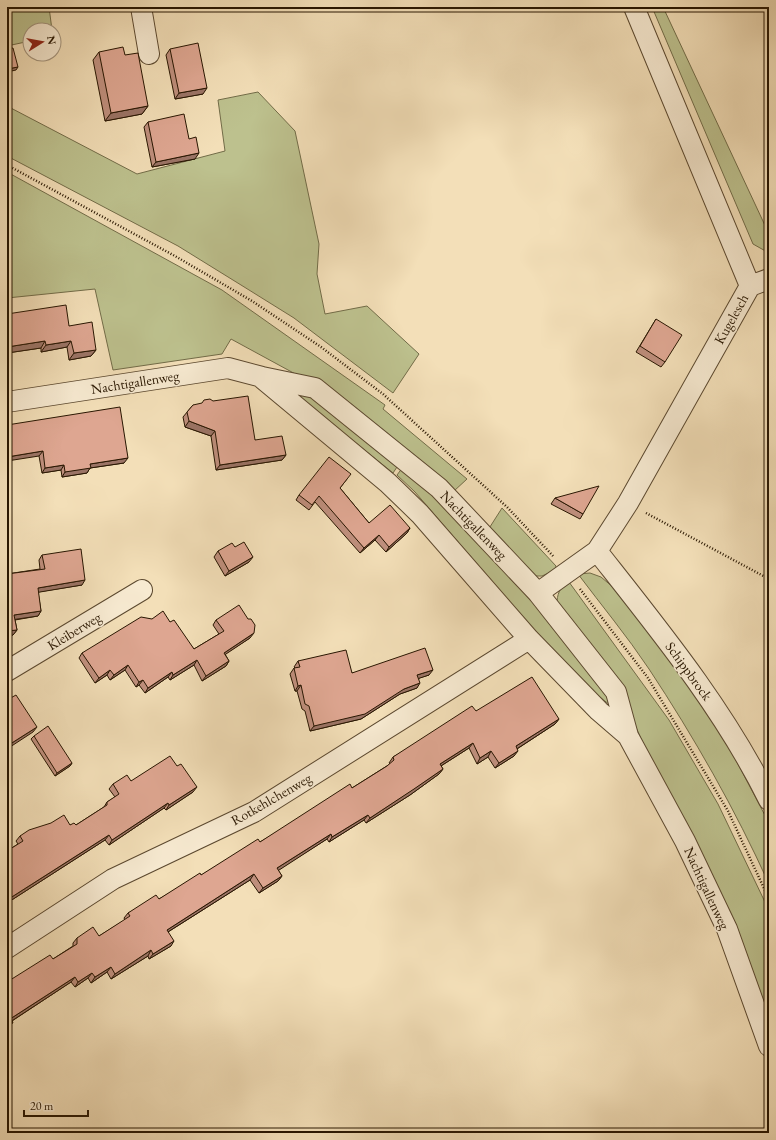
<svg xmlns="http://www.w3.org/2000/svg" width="776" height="1140" viewBox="0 0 776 1140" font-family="'EB Garamond',serif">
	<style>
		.green { fill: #bdc18e; stroke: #726c48 }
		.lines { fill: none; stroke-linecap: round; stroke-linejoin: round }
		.street-casing { stroke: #5b482f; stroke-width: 22 }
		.path { stroke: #281601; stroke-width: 2.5; stroke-dasharray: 1 2; stroke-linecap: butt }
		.street { stroke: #f7ead1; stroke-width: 20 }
		.wall { fill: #bf8f7d; stroke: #281601 }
		.shaded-wall { fill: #9b7466; stroke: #281601 }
		.building { fill: #dea691; stroke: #281601 }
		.labels { text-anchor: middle; stroke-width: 3.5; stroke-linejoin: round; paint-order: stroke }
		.street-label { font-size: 14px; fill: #281601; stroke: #f7ead1 }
	</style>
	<rect width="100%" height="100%" fill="#f3dfb8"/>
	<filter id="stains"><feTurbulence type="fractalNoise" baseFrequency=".005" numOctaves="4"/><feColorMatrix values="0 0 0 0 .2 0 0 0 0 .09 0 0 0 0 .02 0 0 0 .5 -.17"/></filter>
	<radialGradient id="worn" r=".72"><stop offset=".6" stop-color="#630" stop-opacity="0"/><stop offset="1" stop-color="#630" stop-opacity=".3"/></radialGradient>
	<path class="green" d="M7,7H49L52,30H30V41L7,46Z
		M652,7H663L769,234V253L753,244Z
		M258,92L295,131L319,244L317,274L325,314L367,306L419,354L393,393L294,318L241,285L178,246L7,156V106L137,174L225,151L218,100Z
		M7,172L222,290L385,405L383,409L467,479L441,503L549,620L607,690L610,705L592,691L534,630L415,492L397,475L403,467L334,395L231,339L222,354L113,370L95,289L7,298Z
		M303,391L399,464L393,473L295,394Z
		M502,508L556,566L555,570L542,576H534L488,530Z
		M590,573L601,577L614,588L676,668L707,712L729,747L769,823V884C735,809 694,737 649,669C627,636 602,606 578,574Z
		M569,582L669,720L718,804L764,900L769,911V1030L635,725L557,601C558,591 561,587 569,582Z"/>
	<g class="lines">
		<g class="street-casing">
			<path id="street" d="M141,7L149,54
				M634,7L750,286
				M750,286L769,279
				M263,379L388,483L420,514L529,639L599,711L628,736
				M7,402L228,368L262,377L315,388L439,488L538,593L616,692L628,736L685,841L727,929L769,1046
				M597,551C660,631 724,709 769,800
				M538,593L597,551L628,503L750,286
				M7,671L142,590
				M7,948L113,879L254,812L529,639"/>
		</g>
		<path class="path" d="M7,165L175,256L252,301L321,347L383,394L507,507L554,557
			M646,513L769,579
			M580,589L648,678L728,811L769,899"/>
		<use href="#street" class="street"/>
	</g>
	<path class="wall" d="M170,49L203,94L175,99L166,55Z
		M99,52L148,106L142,114L105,121L93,60Z
		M148,122L189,139L195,159L152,167L144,127Z
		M7,314L69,326L96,350L91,356L69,360L67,347L41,352V348L7,353Z
		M656,319L665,362L661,367L636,352Z
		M193,405L255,440L286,455L282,460L216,470L211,436L185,427L183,417Z
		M7,425L124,463L90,468L87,473L62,477L61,470L42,473L39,456Z
		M347,479L340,488L369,523L410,528L407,533L386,552L375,540L360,553L315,502L309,510L296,500L299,495Z
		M555,498L583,514L580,519L551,504Z
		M235,547L249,562L225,576L214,557L218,551Z
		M42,555L82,585L38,592L41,611L38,616L15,620L17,630L13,635L7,636V574L40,569L39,560Z
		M248,619L250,638L225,654L229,661L226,666L202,681L194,665L170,680L168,677L145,693L139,685L136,687L125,670L110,680L107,675L95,683L79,658L82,653L170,622L194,649L219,634L213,625L216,620Z
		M298,661L352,673L429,675L419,678L417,688L400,694L361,719L310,731L305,711L302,709L297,691H295L290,674L294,668H295L294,667Z
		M476,711L559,719L555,724L517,749L514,756L495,768L488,757L477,764L469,748L441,766L443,769L439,774L410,795L366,823L364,820L329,842L327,839L278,870L282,876L278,881L259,893L250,880L168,932L171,946L149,959L148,956L111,979L107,972L91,983L88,978L75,987L71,982L12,1021L13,1022L9,1028L7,1029V982L53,959L73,946V943L77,938L99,936L125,920L124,918L128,913L159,899L260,842L352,788L390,764L389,763L393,757Z
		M34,736L72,763L70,766L55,776L31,739Z
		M131,781L193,792L166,810L164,808L109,845L105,840L7,903V851L18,844L16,841L20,836L70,825H76L104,807L107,802L115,797L109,789L113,784Z"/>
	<path class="shaded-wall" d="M18,67L16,70L7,72V69Z
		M207,88L203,94L175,99L179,93Z
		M148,106L142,114L105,121L111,113Z
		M199,153L195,159L152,167L156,162Z
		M45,341L41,348L7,353V347Z
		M71,341L67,347L41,352L46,345Z
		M96,350L91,356L69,360L74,353Z
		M189,421L215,431L211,436L185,427Z
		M43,451L39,456L7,461V457Z
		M286,455L282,460L216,470L220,465Z
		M128,458L124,463L90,468L87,473L62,477L65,472L90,464Z
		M64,465L61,470L42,473L45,468Z
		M410,528L407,533L386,552L389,547Z
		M379,535L375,540L360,553L364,548Z
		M253,557L249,562L225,576L229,571Z
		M85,580L82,585L34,593L38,588Z
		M41,611L38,616L11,620L14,615Z
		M17,630L13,635L7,636V631Z
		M254,633L250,638L220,658L224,653Z
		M197,660L194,665L170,680L173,675Z
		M229,661L226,666L202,681L206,676Z
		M128,665L125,670L110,680L114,675Z
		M110,670L107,675L95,683L99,678Z
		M433,670L429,675L414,680L417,675Z
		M172,672L168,677L145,693L148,688Z
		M143,680L139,685L136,687L139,682Z
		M420,683L417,688L400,694L361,719L310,731L314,726L404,689Z
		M301,685L297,691H295L298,686Z
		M559,719L555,724L512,752L516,746Z
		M37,727L33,732L7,749V746Z
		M473,743L469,748L436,769L440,764Z
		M491,751L488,757L477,764L480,758Z
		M518,751L514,756L495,768L499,763Z
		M72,763L70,766L55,776L57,773Z
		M443,769L439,774L410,795L366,823L370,818Z
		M197,787L193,792L166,810L169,805Z
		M168,803L164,808L109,845L112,840Z
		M368,815L364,820L329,842L332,837Z
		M331,834L327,839L273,874L277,868Z
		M109,835L105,840L7,903V900Z
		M254,874L250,880L163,935L167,930Z
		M282,876L278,881L259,893L263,888Z
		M174,941L171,946L149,959L153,954Z
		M151,950L148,956L111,979L115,974Z
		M111,967L107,972L91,983L95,977Z
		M92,973L88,978L75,987L78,982Z
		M75,977L71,982L7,1024L10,1019Z
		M13,1022L9,1028L7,1029V1026Z"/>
	<path class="building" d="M198,43L207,88L179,93L170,49Z
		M123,47L125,55L138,53L148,106L111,113L99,52Z
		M13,48L18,67L7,69V49Z
		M184,114L189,139L196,137L199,153L156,162L148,122Z
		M66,305L69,326L92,322L96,350L74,353L71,341L46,345L45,341L7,347V314Z
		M656,319L682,335L665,362L640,346Z
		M248,396L255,440L282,436L286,455L220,465L215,431L189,421L187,412L193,405L202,403L204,400L210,399L213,401Z
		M120,407L128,458L90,464L91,468L65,472L64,465L45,468L43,451L7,457V425Z
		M329,457L351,474L340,488L369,523L390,505L410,528L389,547L379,535L364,548L319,496L312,505L299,495Z
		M599,486L583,514L555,498Z
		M244,542L253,557L229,571L218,551L232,543L235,547Z
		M81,549L85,580L38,588L41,611L14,615L17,630L7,631V595L10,594L7,574L45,569L42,555Z
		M239,605L248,619H251L255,625L254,633L224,653L229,661L206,676L197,660L173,675L172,672L148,688L143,680L139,682L128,665L114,675L110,670L99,678L82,653L141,617L152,619L163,611L170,622L174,620L194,649L224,631L216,620Z
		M425,648L433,670L417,675L420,683L404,689L365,714L314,726L309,706L305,704L301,685L298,686L294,668L300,667L298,661L346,650L352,673Z
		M532,677L559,719L516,746L518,751L499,763L491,751L480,758L473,743L440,764L443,769L414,789L370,818L368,815L332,837L331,834L277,868L282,876L263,888L254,874L167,930L174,941L153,954L151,950L115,974L111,967L95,977L92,973L78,982L75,977L10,1019L13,1022L7,1026V982L50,955L53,959L77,944V938L93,927L99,936L130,916L128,913L156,895L159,899L200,873L201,875L258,839L260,842L350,784L352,788L387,766L394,760L393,757L472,706L476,711Z
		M16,695L37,727L7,746V700Z
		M48,726L72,763L57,773L34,736Z
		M170,756L177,766L181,764L197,787L169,805L168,803L112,840L109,835L7,900V851L23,841L20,836L29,830L51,823L64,815L70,825L74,823L76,825L107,805V802L119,794L113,784L127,775L131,781Z"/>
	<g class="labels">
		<g class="street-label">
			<text transform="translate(731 319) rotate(-61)" y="5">Kugelesch</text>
			<text transform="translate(135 382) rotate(-9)" y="5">Nachtigallenweg</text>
			<text transform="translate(474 525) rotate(46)" y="5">Nachtigallenweg</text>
			<text transform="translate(74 631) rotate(-31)" y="5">Kleiberweg</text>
			<text transform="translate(689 671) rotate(54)" y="5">Schippbrock</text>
			<text transform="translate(271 799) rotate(-30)" y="5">Rotkehlchenweg</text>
			<text transform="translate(707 888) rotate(65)" y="5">Nachtigallenweg</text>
		</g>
	</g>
	<rect width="776" height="1140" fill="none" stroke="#f3dfb8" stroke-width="24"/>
	<rect x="8" y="8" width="760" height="1124" fill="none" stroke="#281601" stroke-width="2"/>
	<rect x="12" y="12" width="752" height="1116" fill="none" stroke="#281601"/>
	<g transform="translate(42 42) rotate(79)"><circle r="19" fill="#f7ead1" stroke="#a4957e"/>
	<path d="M0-3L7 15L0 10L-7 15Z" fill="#8f2418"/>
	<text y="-6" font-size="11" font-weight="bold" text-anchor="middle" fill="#281601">N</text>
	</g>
	<path d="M24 1110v6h64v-6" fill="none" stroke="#281601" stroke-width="2"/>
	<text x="30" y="1110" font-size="12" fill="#281601" stroke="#f7ead1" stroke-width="3" paint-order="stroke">20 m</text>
	<rect width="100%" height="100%" filter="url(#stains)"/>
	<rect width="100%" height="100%" fill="url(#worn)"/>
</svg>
